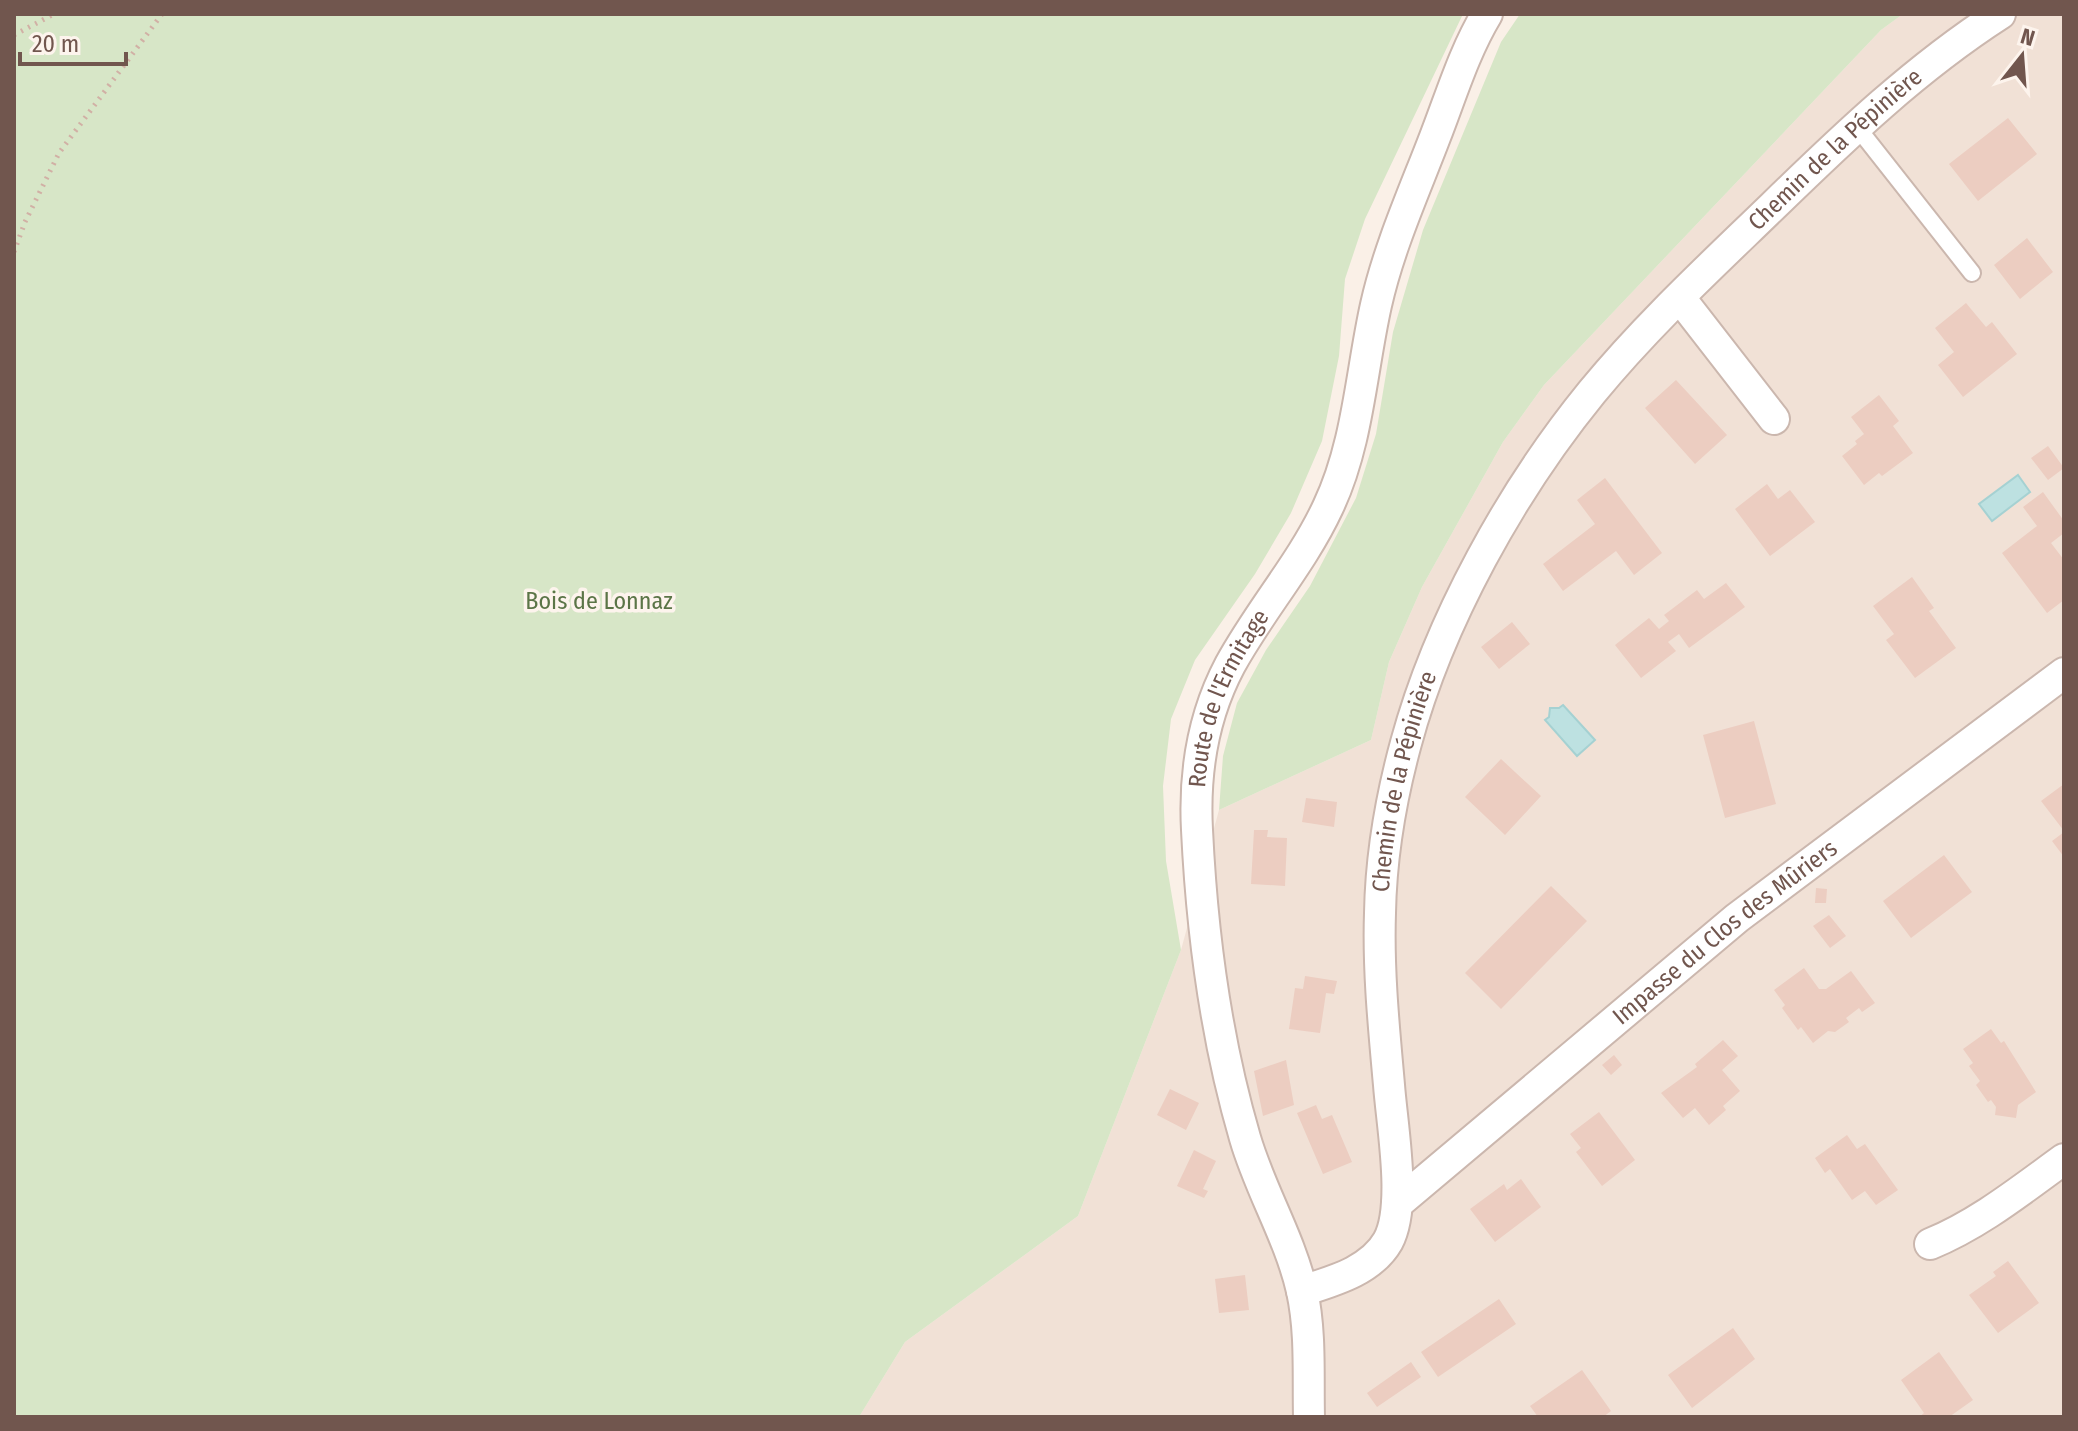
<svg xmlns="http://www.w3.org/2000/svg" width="2078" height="1431" viewBox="0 0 2078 1431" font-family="'Fira Sans Condensed',sans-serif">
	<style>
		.residential { fill: #f1e1d6 }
		.green { fill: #d7e6c7 }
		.water { fill: #bde1e1; stroke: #a5d1d2; stroke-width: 2 }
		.building { fill: #eccdc1 }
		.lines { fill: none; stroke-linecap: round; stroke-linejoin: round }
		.service-casing { stroke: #cbb7ae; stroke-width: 20 }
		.minor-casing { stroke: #cbb7ae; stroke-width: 34 }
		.path { stroke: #d1b0a5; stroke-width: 5; stroke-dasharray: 2 6; stroke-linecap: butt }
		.service { stroke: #fff; stroke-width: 16 }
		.minor { stroke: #fff; stroke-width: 30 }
		.labels { text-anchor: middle; stroke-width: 7; stroke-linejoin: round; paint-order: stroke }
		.street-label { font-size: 24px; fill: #71564e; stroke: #fdf4ed }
		.park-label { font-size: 24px; fill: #5b7547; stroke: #fdf4ed }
	</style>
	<rect width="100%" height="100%" fill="#faf0e7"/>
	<path class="residential" d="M1903,14H2064V1417H859L905,1342L1078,1216L1181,950L1219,810L1371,740L1389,662L1422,587L1503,442L1544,385L1881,30Z"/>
	<path class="green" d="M14,14H1463L1365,219L1345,279L1339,356L1322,441L1291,513L1255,574L1195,660L1171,719L1163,786L1166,861L1181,950L1078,1216L905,1342L859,1417H14Z
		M1520,14H1903L1881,30L1544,385L1503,442L1422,587L1389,662L1371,740L1219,810L1223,756L1237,703L1266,650L1310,586L1356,498L1376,434L1393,332L1423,230L1501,42Z"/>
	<path class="water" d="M2018,475L2030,492L1992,521L1979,504Z
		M1563,705L1595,740L1577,756L1545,720L1549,717L1550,708H1559Z"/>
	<path class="building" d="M2008,118L2037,154L1978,201L1949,164Z
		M2027,238L2053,272L2020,299L1994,265Z
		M1966,303L1986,327L1992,322L2017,354L1963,397L1938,365L1954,352L1935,328Z
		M1676,380L1727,435L1695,464L1645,408Z
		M1879,395L1899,421L1893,426L1913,453L1882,476L1879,473L1864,485L1842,456L1857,444L1855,441L1864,434L1851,417Z
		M2048,446L2064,468L2048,480L2031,458Z
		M1605,478L1662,553L1634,575L1616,551L1563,591L1543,564L1595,524L1577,500Z
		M1767,484L1778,499L1790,490L1815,522L1770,556L1735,509Z
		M2043,492L2064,521V533L2051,543L2064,560V600L2047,613L2002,553L2037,526L2023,507Z
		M1912,577L1934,608L1929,611L1956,648L1915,678L1886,640L1894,634L1873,606Z
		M1726,583L1745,607L1689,648L1679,634L1668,642L1676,651L1641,678L1615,645L1649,618L1659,629L1669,621L1664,615L1697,590L1704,599Z
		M1512,622L1530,644L1499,669L1481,647Z
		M1754,721L1776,804L1725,818L1703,735Z
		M1501,759L1541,796L1505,835L1465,797Z
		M2064,784V831L2041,801Z
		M1306,798L1337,802L1334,827L1302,822Z
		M1254,830H1268L1267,837L1287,838L1285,886L1251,884Z
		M2064,832V857L2052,841Z
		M1944,855L1972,892L1911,938L1883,901Z
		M1551,886L1587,921L1501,1009L1465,973Z
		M1816,888L1827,889L1826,903H1815Z
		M1829,915L1846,936L1830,948L1813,926Z
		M1804,968L1819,989H1826L1851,971L1875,1003L1862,1012L1859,1008L1846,1018L1849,1022L1835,1032L1828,1031L1813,1043L1801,1027L1798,1030L1782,1008L1785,1005L1774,990Z
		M1305,976L1337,981L1334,994L1326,993L1320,1033L1289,1029L1295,988L1303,989Z
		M1991,1029L2001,1043L2004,1041L2036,1092L2018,1105L2016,1118L1995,1115L1996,1107L1991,1100L1988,1102L1976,1085L1980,1081L1969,1066L1973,1063L1963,1049Z
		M1723,1040L1738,1056L1722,1070L1740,1091L1723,1106L1726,1110L1709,1125L1695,1108L1683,1118L1661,1093L1697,1067L1695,1064Z
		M1614,1055L1622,1065L1611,1075L1602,1065Z
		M1286,1060L1294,1105L1263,1116L1254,1071Z
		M1170,1089L1199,1103L1186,1130L1157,1115Z
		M1316,1105L1322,1119L1332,1115L1352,1162L1323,1174L1297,1113Z
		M1599,1112L1635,1160L1602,1186L1576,1152L1581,1148L1570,1134Z
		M1847,1135L1857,1149L1865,1144L1898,1190L1876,1205L1865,1191L1852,1200L1830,1169L1825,1173L1815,1158Z
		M1194,1150L1216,1161L1203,1189L1208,1191L1204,1198L1177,1186Z
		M1521,1179L1541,1207L1495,1242L1470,1209L1504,1184L1507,1190Z
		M2008,1261L2039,1303L1998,1333L1969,1295L1996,1276L1993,1272Z
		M1245,1275L1249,1310L1219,1313L1215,1279Z
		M1499,1299L1516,1324L1438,1377L1421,1352Z
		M1733,1328L1755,1359L1692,1408L1668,1375Z
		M1939,1352L1973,1400L1949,1417H1919L1924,1413L1901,1380Z
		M1411,1362L1421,1377L1377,1407L1367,1393Z
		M1582,1370L1611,1411L1603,1417H1538L1530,1406Z"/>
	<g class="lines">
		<g class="service-casing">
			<path id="service" d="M1857,127L1972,273"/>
		</g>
		<g class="minor-casing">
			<g id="minor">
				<path d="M1680,298L1774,419"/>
				<path id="s1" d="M1397,1204L1737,918L2064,673"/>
				<path d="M1930,1244C1979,1224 2021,1190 2064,1159"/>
				<path id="s2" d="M1302,1291C1333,1281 1371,1271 1388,1241C1407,1206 1392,1126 1389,1085C1384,1029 1378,970 1380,913C1381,856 1391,798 1406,743C1439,621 1512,490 1592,392C1647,325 1711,266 1773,206C1844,137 1916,68 2000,14"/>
				<path id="s3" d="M1309,1417C1308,1376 1311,1332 1302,1291C1290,1238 1260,1190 1245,1138C1216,1039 1202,934 1197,830C1194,773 1203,716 1230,665C1260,610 1302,563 1328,507C1358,444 1361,372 1376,305C1389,247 1414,192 1435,137C1451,96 1464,52 1487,14"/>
			</g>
		</g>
		<path class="path" d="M14,35L54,14
			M14,252L25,222L59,153L162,14"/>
		<use href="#service" class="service"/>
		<use href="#minor" class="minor"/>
	</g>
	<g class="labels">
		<g class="street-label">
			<text dy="8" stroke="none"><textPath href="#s2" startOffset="1348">Chemin de la Pépinière</textPath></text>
			<text dy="8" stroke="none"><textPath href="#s3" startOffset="740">Route de l'Ermitage</textPath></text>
			<text dy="8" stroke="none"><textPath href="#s2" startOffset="566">Chemin de la Pépinière</textPath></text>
			<text dy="8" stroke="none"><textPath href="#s1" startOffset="426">Impasse du Clos des Mûriers</textPath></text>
		</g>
		<g class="park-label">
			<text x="599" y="609">Bois de Lonnaz</text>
		</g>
	</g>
	<rect width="2078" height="1431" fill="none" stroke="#71564e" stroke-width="32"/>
	<g transform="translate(2022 56) rotate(17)" stroke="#fdf4ed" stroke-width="6" paint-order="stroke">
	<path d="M0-6L14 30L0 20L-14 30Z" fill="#71564e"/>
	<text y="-12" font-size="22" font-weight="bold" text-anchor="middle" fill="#71564e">N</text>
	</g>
	<path d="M20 52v12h106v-12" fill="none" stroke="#71564e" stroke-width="4"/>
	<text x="32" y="52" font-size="24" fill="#71564e" stroke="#fdf4ed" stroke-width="6" paint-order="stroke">20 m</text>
</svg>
